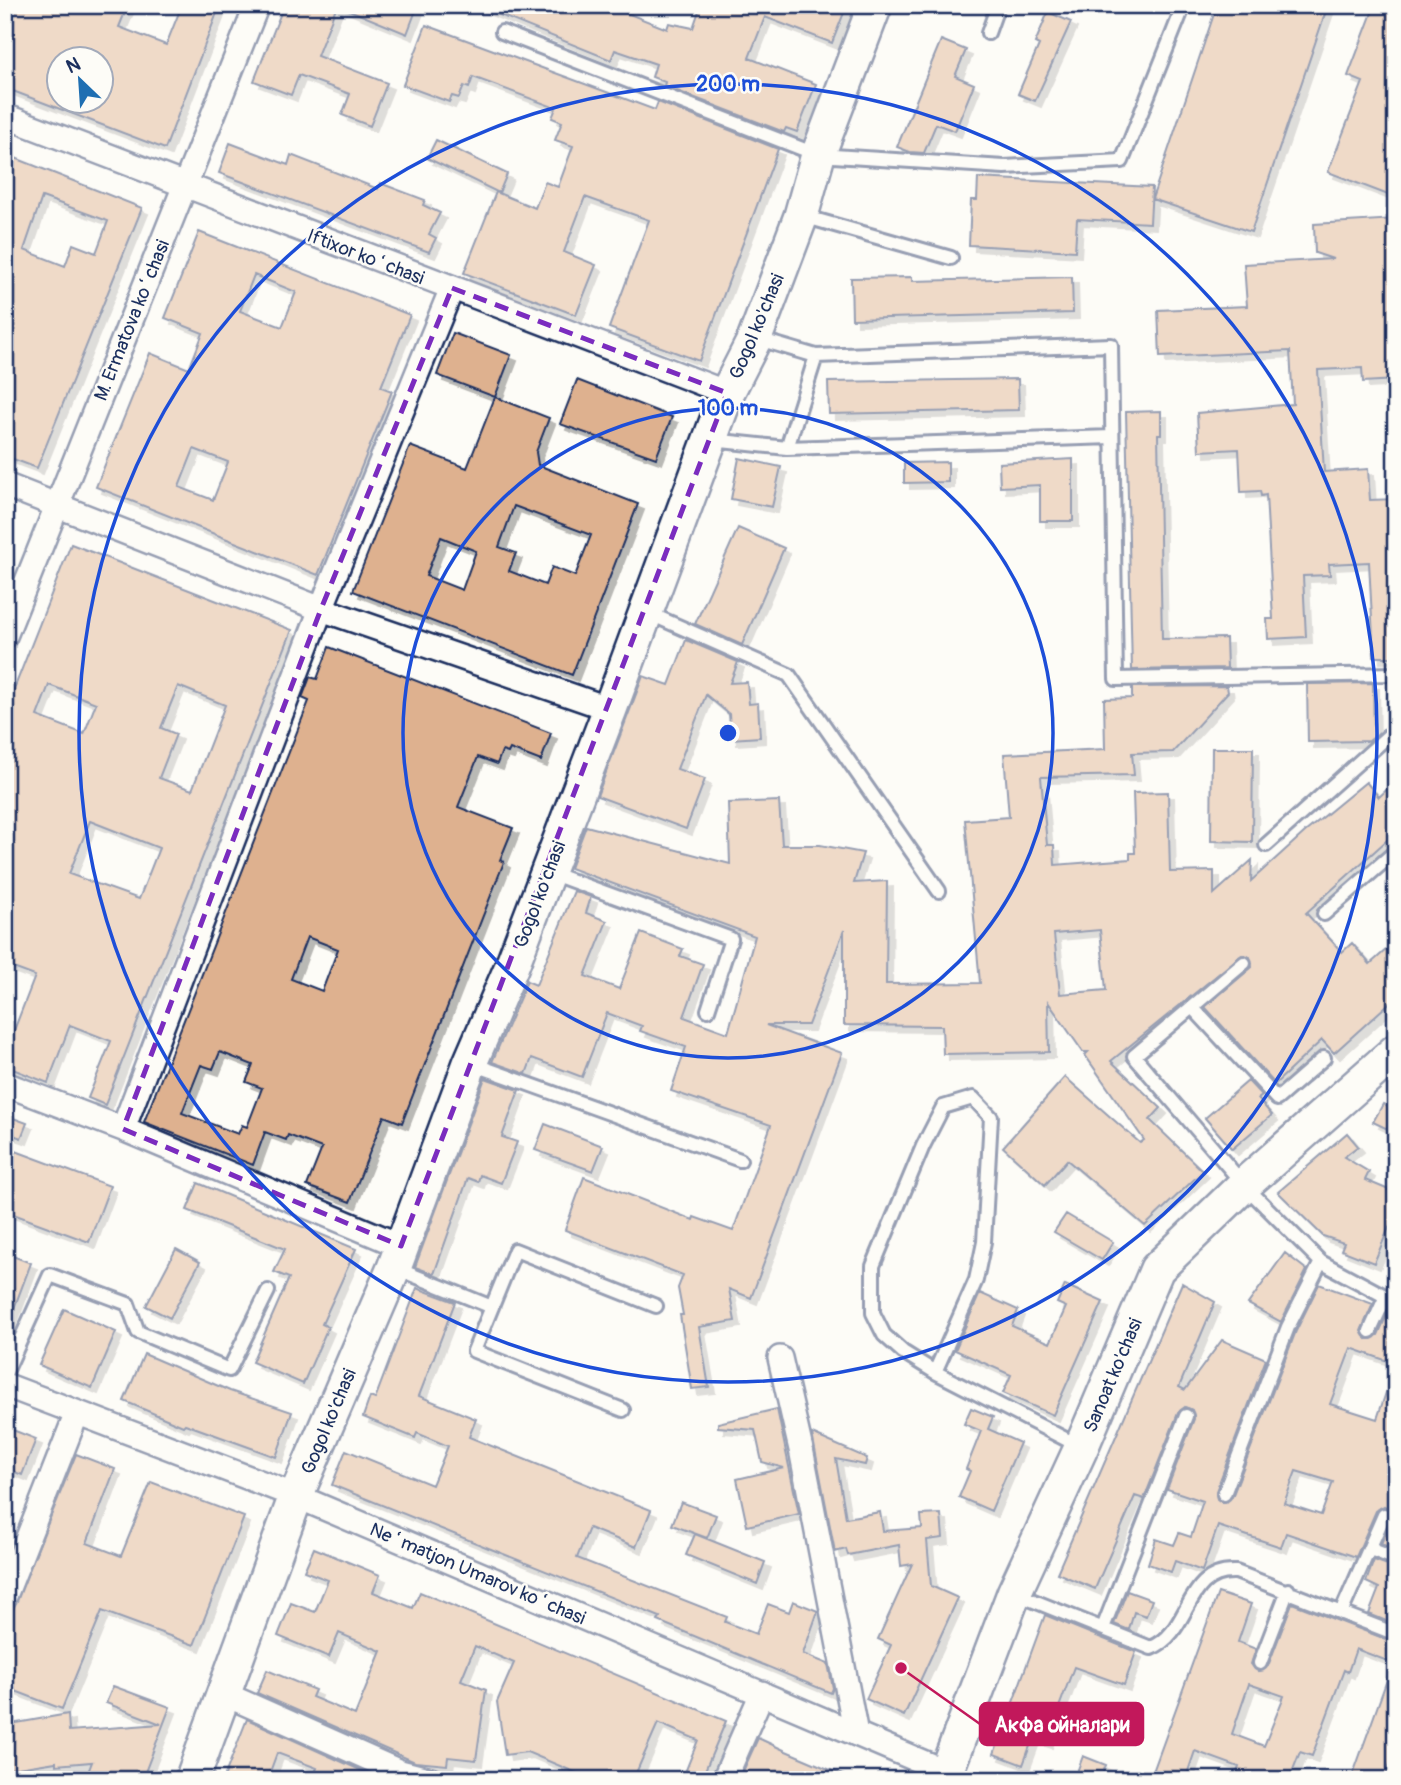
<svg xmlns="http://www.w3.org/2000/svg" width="1401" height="1785" viewBox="0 0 1401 1785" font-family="Pangolin,sans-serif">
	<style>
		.building { fill: #deb18f; stroke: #1b2f5e; stroke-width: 2; fill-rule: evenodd; filter: url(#shadow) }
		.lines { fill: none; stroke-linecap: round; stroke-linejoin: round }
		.service-casing { stroke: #1b2f5e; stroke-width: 18 }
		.minor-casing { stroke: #1b2f5e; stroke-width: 28 }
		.secondary-casing { stroke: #1b2f5e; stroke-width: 38 }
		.service { stroke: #fdfcf7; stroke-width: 12 }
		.minor { stroke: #fdfcf7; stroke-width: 23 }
		.secondary { stroke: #fdfcf7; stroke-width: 33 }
		.marked { fill: none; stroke: #7b2cbf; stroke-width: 5; stroke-dasharray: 14 9; stroke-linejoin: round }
		.ring { fill: none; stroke: #1d4ed8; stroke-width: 3.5 }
		.labels { text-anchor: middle; stroke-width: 5; stroke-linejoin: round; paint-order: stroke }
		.street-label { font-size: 19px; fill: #1b2f5e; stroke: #fdfcf7 }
		.centre { fill: #1d4ed8; stroke: #fdfcf7; stroke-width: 3.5 }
		.ring-label { font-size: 21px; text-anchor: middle; font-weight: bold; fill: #1d4ed8; stroke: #fdfcf7; stroke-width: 5; stroke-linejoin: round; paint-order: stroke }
		.leader { fill: none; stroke: #c2185b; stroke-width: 2.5 }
		.callout-dot { fill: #c2185b; stroke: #fdfcf7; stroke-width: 2.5 }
		.callout { fill: #c2185b; stroke: #c2185b; stroke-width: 2.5 }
		.callout-label { font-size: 21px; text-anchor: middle; font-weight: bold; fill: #fff }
	</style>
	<defs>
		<filter id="shadow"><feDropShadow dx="6" dy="6" stdDeviation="0" flood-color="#0004"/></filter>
	</defs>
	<rect width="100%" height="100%" fill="#fdfcf7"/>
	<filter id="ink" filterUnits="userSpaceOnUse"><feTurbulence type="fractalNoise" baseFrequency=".0143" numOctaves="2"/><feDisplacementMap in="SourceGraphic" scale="14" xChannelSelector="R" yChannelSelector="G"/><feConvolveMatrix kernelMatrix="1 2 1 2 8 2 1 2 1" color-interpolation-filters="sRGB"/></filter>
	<g filter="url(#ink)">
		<path class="building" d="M13,5H128L119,27L166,45L182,5H220L165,149L5,88V24ZM60,60H102V102H60Z
			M284,5H337L317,56L387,83L370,126L342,115L350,94L299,75L291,95L254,81Z
			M337,5H418L407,34Z
			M475,5H626L624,12L667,29L669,23L693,28L701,5H847L832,43L765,17L749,58L816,84L797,132L786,128L784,132L664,86L665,82L652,77L656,64L615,50L611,60Z
			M1217,5H1328L1251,232L1152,199Z
			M1375,5H1396V198L1328,172L1363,82L1348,76Z
			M1048,12L1071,22L1035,101L1018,94L1039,45L1035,43Z
			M426,25L655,110L658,102L778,149L699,361L609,328L649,220L585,197L564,252L596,265L576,315L464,273L496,192L535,208L545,182L558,187L573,146L555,140L562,122L552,118L556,108L473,77L469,88L464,86L459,98L452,96L449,102L403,85Z
			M941,40L966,50L955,76L974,84L955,131L936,124L924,153L910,152L897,147Z
			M436,140L507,174L499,193L427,158Z
			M230,143L288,165L291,155L378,189L380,183L425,200L423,205L440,213L429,234L436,238L429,252L219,173Z
			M5,154L142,208L37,468L5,456ZM42,197L108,221L96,253L73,244L65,266L24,250Z
			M978,178L1152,187L1150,223L1077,219L1075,251L969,245L971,200H977Z
			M1396,219V380L1363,382L1362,368L1318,370L1324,472L1368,469L1370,500L1396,499V657H1374L1369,562L1329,564L1330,575L1303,576L1306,637L1268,639L1267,619H1273L1266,495L1261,496L1260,491L1241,492L1239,449L1199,451L1197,413L1293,404L1290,351L1160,357L1158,310L1247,306L1244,264L1333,259L1315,253L1314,224Z
			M199,232L410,315L381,387L392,391L318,575L96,487L150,353L189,369L203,333L165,318ZM254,275L296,292L282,327L240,311ZM194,449L228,462L213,500L179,487Z
			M912,277V281L1072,277L1073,313L852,319L851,278Z
			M453,333L511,355L495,397L437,375Z
			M1018,379L1019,410L829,414L828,382Z
			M577,380L672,417L656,458L560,424Z
			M495,397L549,418L536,452L538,465L638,504L572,675L353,591L410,446L467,468ZM514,506L591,535L575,576L552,567L545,585L509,571L516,553L499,547ZM441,537L476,551L462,590L426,576Z
			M1161,411V434H1158L1162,639L1226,638L1227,668L1132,670L1126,412Z
			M739,458L781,467L772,507L731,499Z
			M1073,459V521H1040V485L1000,487L999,463Z
			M948,462V482L904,483V463Z
			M738,528L784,548L742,645L695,624Z
			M71,544L292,630L105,1105L88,1098L111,1041L70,1025L48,1083L5,1066V1036L11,1038L35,976L5,965V712ZM49,685L96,703L84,734L37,716ZM178,686L225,705L192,790L159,778L176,734L161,728ZM90,821L159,848L139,899L69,874Z
			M686,640L738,662L730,683L747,682L749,704L758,703L760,737L731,739L729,714L706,695L677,769L705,779L686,829L597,796L643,676L669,685Z
			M329,647L551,733L541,761L510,749L508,753L502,751L497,764L478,757L458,807L513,828L500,860L504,862L402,1123L384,1116L350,1202L307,1186L322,1148L288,1135L286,1140L265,1132L253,1165L144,1122L309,701L302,698L310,677L317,679ZM307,937L338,949L322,991L291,979ZM220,1052L253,1065L246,1082L262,1088L247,1127L242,1125L238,1134L182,1113L201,1065L213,1069Z
			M1373,683L1374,737L1369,741L1308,742L1307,684Z
			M1227,686L1228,692L1173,752L1132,753L1134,775L1041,777L1047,845H1054L1055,865L1130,859V853H1135L1133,793L1168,792L1170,872L1214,871V894L1252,860L1251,881L1305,832L1366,782L1379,797L1396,781V832L1306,913L1342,952L1352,943L1370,964L1396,941V997L1334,1053L1322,1040L1275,1084L1205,1007L1252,967L1250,957L1242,955L1111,1061L1161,1108L1150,1120L1203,1171L1145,1226L1067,1160L1045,1185L1003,1147L1065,1077L1140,1143L1144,1140L1085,1055L1088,1052H1083L1048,1002L1049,1052L943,1054L942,1026L844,1025V930L808,1025H766L842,1053L751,1298L729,1289L735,1321L699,1327L709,1387L692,1389L680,1315H683L678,1288L683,1275L565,1230L584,1177L693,1220L694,1217L733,1231L771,1125L671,1091L686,1047L640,1031L642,1026L607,1013L582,1077L532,1058L526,1074L492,1062L527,981L536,985L574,891L591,897L586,913L607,921L585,976L619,989L641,933L683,949L680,956L703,964L684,1017L728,1033L755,936L570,868L586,826L730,864L728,803L779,801L782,845H820L863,853L854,883L887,881L886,984L980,983L965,820L1009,817L1004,754L1105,749L1104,699L1132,698V687ZM1100,930L1106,990L1060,994L1054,934Z
			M1212,748H1253L1252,842L1211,841Z
			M485,1078L519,1090L502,1137L517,1142L501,1183L480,1175L478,1182L468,1178L434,1274L415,1267Z
			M1248,1081L1262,1096L1258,1099L1272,1115L1232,1149L1205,1118Z
			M1383,1104L1396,1111V1133L1373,1122Z
			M5,1115L27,1123L21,1138L5,1132Z
			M545,1124L603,1146L593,1171L535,1150Z
			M1347,1133L1358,1146L1344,1157L1369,1172L1365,1180L1396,1193V1227L1390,1225L1374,1263L1341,1250L1344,1243L1323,1236L1278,1192Z
			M13,1150L110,1186L89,1242L5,1211V1170Z
			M198,1183L356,1249L322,1324L328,1327L303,1384L252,1362L289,1278L274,1272L285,1249L187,1210Z
			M1066,1214L1113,1242L1102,1260L1054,1232Z
			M176,1249L200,1262L170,1318L146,1306Z
			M5,1253L31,1263L7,1327L5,1326Z
			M1285,1253L1307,1270L1281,1322L1248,1304Z
			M1182,1283L1215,1302L1179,1387L1185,1390L1222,1340L1266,1359L1216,1491L1217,1499L1222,1502L1232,1497L1296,1331L1319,1284L1373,1304L1361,1331L1367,1339L1378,1335L1389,1310L1396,1313V1364L1351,1348L1330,1404L1377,1419L1393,1372L1396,1373V1550L1381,1544L1393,1515L1391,1509L1384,1506L1376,1511L1356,1557L1286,1533L1281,1547L1218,1526L1202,1571L1175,1561L1171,1572L1148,1564L1156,1539L1174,1545L1179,1533L1191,1537L1203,1501L1167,1489L1194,1419L1192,1410L1185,1407L1178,1413L1144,1499L1135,1496L1095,1589L1057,1573ZM1296,1471L1333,1482L1321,1515L1284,1503Z
			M1065,1285L1103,1302L1053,1415L1003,1393L1011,1375L955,1350L980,1293L1018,1310L1012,1326L1050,1343L1066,1307L1057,1303Z
			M417,1288L455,1302L419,1396L476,1419L469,1437L651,1510L636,1547L589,1528L577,1558L727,1617L725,1622L756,1634L768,1604L789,1612L793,1601L818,1611L803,1654L828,1664L833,1688L831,1693L658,1621L660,1617L332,1485L346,1450L432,1485L448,1446L417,1433L415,1438L363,1417L370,1397L375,1399Z
			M64,1309L116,1332L92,1388L39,1365Z
			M144,1354L230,1391L292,1412L276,1457L185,1424L183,1426L124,1401Z
			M971,1408L993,1417L988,1429L1020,1443L991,1511L959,1497L970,1471L966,1469L981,1431L964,1424Z
			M777,1409L799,1514L747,1526L737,1479L784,1468L762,1462L755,1430L718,1427V1423Z
			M5,1427L36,1439L22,1475L5,1468Z
			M812,1434L867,1458L865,1465L836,1459L846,1518L880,1512L883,1531L922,1528L921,1515L941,1514L943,1538L927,1540L931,1586L958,1598L904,1716L866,1699L891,1645L878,1639L912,1564L901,1566L899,1545L848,1555L846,1549L835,1552Z
			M76,1454L115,1469L87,1543L121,1556L151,1482L244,1517L194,1645L102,1611L62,1709L5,1687V1629Z
			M681,1502L716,1515L707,1538L672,1525Z
			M695,1534L765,1562L757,1584L686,1555Z
			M314,1548L380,1575L373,1592L413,1608L420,1592L726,1721L701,1780H682L698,1740L658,1723L633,1780H593L527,1752L505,1755L497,1702L514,1663L475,1646L461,1680L486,1690L476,1760L448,1757L447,1765L415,1762L257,1693L267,1670L315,1690L312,1697L355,1715L381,1651L339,1633L329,1657L278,1636L291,1603L315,1612L328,1580L304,1571Z
			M1374,1560L1396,1568V1625L1369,1614L1379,1588L1366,1582Z
			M1127,1591L1152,1600L1146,1616L1134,1612L1129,1630L1114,1624Z
			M1218,1593L1251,1604L1238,1642L1256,1649L1251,1664L1258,1671L1268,1666L1292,1603L1396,1643V1748L1384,1780H1351L1393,1663L1356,1649L1348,1672L1344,1670L1312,1756L1300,1752L1289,1780H1274L1255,1773L1252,1780H1234L1239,1767L1195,1751L1185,1780H1150ZM1249,1684L1284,1696L1264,1746L1232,1734Z
			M1045,1615L1136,1652L1124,1685L1074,1667L1046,1742L1033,1738L1023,1765L994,1754Z
			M113,1686L170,1707L142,1780H85L92,1762L56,1765V1762L5,1770V1725L68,1714L69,1731L161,1724L106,1703Z
			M247,1719L378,1778V1780H312L317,1768L277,1753L267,1780H223Z
			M758,1738L786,1751L854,1780H739Z
			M1083,1756L1106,1765L1100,1780H1074Z"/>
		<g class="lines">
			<g class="service-casing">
				<path id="service" d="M502,32L818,155L1004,167L1122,161L1184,5
					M988,33L998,5
					M803,216L951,258
					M755,338L816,356L1111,345L1116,679L1396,674
					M712,440L787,448L1112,437
					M787,448L816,356
					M646,612L789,675L939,891
					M1266,845L1396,729
					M548,872L731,939L708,1010
					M1324,914L1396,851
					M1244,963L1134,1056L1244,1185L1321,1262L1396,1302
					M1192,1007L1277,1099L1324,1058
					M470,1063L740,1160
					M395,1268L492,1307
					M1370,1331L1386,1296
					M935,1372L976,1280L984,1242L991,1117L973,1098L943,1107L923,1146L873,1266V1313L884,1335L903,1352L935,1372L1081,1447
					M5,1374L50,1275L128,1304L138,1332L229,1370L268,1291
					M623,1410L474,1351L515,1250L656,1306
					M1224,1494L1288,1327L1321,1262
					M1370,1549L1396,1559
					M1014,1593L1151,1648C1192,1632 1184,1569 1236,1572L1396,1634
					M1341,1613L1384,1515
					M1103,1628L1186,1416
					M1260,1663L1288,1590"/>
			</g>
			<g class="minor-casing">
				<path id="minor" d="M5,116L727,393
					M5,485L321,609L610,709
					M5,636L257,5
					M5,1084L123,1129L401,1246
					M123,1129L321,609L452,288
					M780,1358L802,1454L856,1734
					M5,1385L296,1496L946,1772
					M5,1596L77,1413
					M222,1693L400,1772L431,1780
					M724,1780L762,1693"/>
			</g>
			<g class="secondary-casing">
				<path id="secondary" d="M192,1780L296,1496L394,1268L470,1063L511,968L610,709L727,393L755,338L801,216L818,155L875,5
					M943,1780L1014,1593L1081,1448L1157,1269L1244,1185L1396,1051"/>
			</g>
			<use href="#service" class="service"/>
			<use href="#minor" class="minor"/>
			<use href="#secondary" class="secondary"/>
		</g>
	</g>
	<path d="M0 0H1401V1785H0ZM452,288L727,393L401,1246L123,1129L321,609Z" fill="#fdfcf7" fill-opacity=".55" fill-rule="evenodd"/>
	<path class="marked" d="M452,288L727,393L401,1246L123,1129L321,609Z"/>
	<g class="ring">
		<circle cx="728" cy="733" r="325"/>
		<circle cx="728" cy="733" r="649"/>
	</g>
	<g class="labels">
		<g class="street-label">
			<text transform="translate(366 256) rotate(21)" y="7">Iftixor koʻchasi</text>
			<text transform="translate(131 320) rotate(-68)" y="7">M. Ermatova koʻchasi</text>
			<text transform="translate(756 326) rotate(-67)" y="7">Gogol ko'chasi</text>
			<text transform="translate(539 894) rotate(-69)" y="7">Gogol ko'chasi</text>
			<text transform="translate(1112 1375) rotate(-67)" y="7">Sanoat ko'chasi</text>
			<text transform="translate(328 1421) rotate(-67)" y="7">Gogol ko'chasi</text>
			<text transform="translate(478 1573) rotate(23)" y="7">Neʻmatjon Umarov koʻchasi</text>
		</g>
	</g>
	<circle cx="728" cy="733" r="10" class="centre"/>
	<g class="ring-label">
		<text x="728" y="91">200 m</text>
		<text x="728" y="415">100 m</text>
	</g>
	<path class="leader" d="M901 1668L980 1724"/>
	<circle class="callout-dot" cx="901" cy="1668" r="7"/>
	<rect class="callout" x="980" y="1703" width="163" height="42" rx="7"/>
	<g class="callout-label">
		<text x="1062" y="1732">Акфа ойналари</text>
	</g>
	<rect width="1401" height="1785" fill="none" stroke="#fdfcf7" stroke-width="28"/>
	<rect x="14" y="14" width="1373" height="1757" fill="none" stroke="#1b2f5e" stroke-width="2.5" filter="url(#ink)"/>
	<g transform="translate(80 80) rotate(335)"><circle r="33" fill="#fdfcf7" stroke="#a3aaba" stroke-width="2"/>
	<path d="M0-5L12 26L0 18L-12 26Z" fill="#1f6fb2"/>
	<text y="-10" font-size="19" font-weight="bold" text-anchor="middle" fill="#1b2f5e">N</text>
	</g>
</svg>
